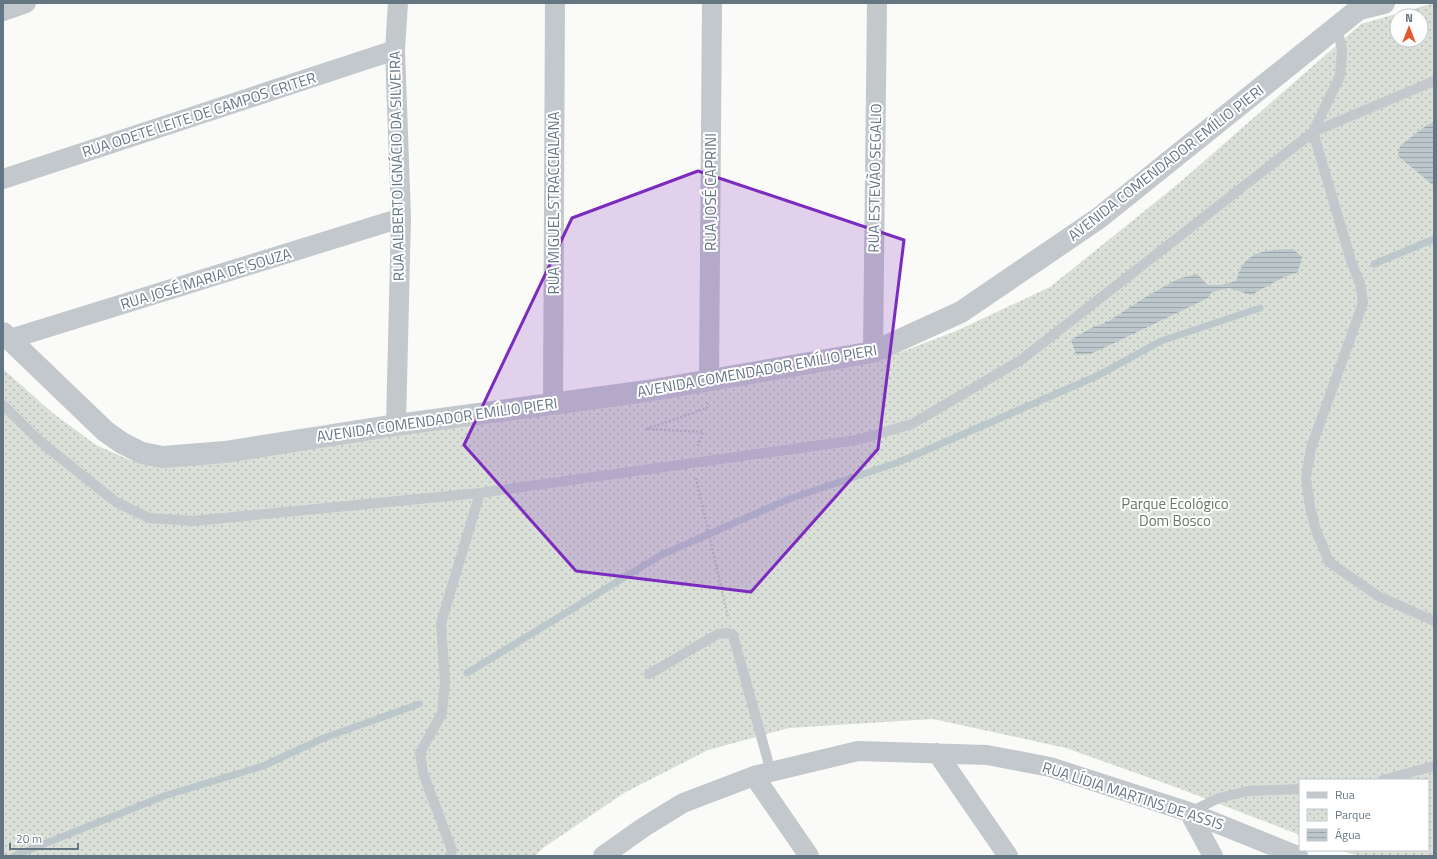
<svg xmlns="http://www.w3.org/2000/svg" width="1437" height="859" viewBox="0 0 1437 859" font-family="'Titillium Web',sans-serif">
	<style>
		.park { fill: url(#park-dots); fill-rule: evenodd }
		.water { fill: url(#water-rules) }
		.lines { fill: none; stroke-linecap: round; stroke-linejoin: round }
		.stream { stroke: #bbc7cb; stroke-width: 7 }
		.path { stroke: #bbbfc2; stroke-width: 2.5; stroke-dasharray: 2 2; stroke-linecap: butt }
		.service { stroke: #c3c8cc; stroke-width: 10 }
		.minor { stroke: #c3c8cc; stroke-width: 20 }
		.tertiary { stroke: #c3c8cc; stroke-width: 22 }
		.marked { fill: #7b2cbf; fill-opacity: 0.2; stroke: #7b2cbf; stroke-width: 3; stroke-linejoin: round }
		.labels { text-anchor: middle; stroke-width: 4; stroke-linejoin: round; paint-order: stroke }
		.street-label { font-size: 15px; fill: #657683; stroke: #fff }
		.park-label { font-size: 15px; fill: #687a64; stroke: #fff }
	</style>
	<defs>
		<pattern id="park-dots" width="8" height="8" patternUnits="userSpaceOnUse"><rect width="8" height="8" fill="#dadfd7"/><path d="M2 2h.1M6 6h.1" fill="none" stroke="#b4b9b4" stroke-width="1.8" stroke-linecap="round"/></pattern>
		<pattern id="water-rules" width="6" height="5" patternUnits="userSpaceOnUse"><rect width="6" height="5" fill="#bbc7cb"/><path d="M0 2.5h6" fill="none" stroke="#9ca6aa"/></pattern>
	</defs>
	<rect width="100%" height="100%" fill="#fafaf8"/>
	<path class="park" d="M1434,3V856H1358L1340,850H1428V780H1300V835L1178,788L1066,748L933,719L789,728L708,750L624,793L543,848L535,856H3V369L54,414L96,445L132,461L167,464L882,359L954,332L1050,287L1178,184L1361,24ZM1397,16H1421V40H1397Z"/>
	<path class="water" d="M1434,122V186L1398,156L1400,146L1427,125Z
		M1293,249L1302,257L1298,272L1282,278L1251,295L1229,288L1212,292L1208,298L1110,345L1090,354L1076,355L1071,340L1089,329L1109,321L1147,296L1178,279L1197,274L1208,285H1221L1236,281C1244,250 1265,250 1293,249Z"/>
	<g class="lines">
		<path class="stream" d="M1374,264L1434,239
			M467,673L661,555L789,499L899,462L1097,376L1161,341L1260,308
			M14,856L164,796L263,766L324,738L419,704"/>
		<path class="path" d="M698,446L703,432L646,429L707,408L708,403
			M696,478L728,617"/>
		<path class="service" d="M1337,27L1342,50L1340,76L1313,132L1352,264L1360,283L1363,303L1311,448L1306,478L1310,507L1316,530L1329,562L1378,596L1434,621
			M3,405L42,443L116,502L149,518L193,521L480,493
			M649,674L718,634L727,633L733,635L771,772
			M1383,780L1434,766
			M1190,812L1219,798L1248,791L1300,789
			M451,856L452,850L423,773L420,753L442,713L445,682L441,623L480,493L857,440L912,424L1021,360L1313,132L1434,81"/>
		<path class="minor" d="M3,11L26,3
			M3,179L395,50
			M10,339L401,218
			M873,352L877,3
			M709,381L712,3
			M553,404L555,3
			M396,425L401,218L395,50L398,3
			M937,753L1008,856
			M754,776L809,856
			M1189,812L1213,856
			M603,856L644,827L683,803L754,776L858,751L987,755L1050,767L1189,812L1298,856"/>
		<path class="tertiary" d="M3,333L105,431L122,443L142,453L163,457L225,452L396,425L647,391L873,352L961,312L1099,218L1359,9L1384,3"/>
	</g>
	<path class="marked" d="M698,171L904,240L878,449L751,592L576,571L464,445L572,218Z"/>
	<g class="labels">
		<g class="street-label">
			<text transform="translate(199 115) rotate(-18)" y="5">RUA ODETE LEITE DE CAMPOS CRITER</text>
			<text transform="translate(1166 163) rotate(-38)" y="5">AVENIDA COMENDADOR EMÍLIO PIERI</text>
			<text transform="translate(397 166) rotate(-91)" y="5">RUA ALBERTO IGNÁCIO DA SILVEIRA</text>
			<text transform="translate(875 178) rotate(-89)" y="5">RUA ESTEVÃO SEGALIO</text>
			<text transform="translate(711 192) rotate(-90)" y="5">RUA JOSÉ CAPRINI</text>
			<text transform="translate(554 203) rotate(-90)" y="5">RUA MIGUEL STRACCIALANA</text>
			<text transform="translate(206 279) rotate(-17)" y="5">RUA JOSÉ MARIA DE SOUZA</text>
			<text transform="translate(757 371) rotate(-10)" y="5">AVENIDA COMENDADOR EMÍLIO PIERI</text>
			<text transform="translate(437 420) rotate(-8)" y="5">AVENIDA COMENDADOR EMÍLIO PIERI</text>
			<text transform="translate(1133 796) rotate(18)" y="5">RUA LÍDIA MARTINS DE ASSIS</text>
		</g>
		<g class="park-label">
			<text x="1175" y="509">Parque Ecológico<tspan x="1175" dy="17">Dom Bosco</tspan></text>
		</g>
	</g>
	<rect width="1437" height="859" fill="none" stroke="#657683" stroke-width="8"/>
	<rect x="1299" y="779" width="130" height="72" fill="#ffffff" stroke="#c1c8cd"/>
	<rect x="1307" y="792" width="20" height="6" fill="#c3c8cc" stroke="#c1c8cd"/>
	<text x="1335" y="799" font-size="12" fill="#657683">Rua</text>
	<rect x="1307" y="809" width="20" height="12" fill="url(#park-dots)" stroke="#c1c8cd"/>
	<text x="1335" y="819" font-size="12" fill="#657683">Parque</text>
	<rect x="1307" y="829" width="20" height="12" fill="url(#water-rules)" stroke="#c1c8cd"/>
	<text x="1335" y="839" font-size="12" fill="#657683">Água</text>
	<g transform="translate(1409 28)"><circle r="19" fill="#ffffff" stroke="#c1c8cd"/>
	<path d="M0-3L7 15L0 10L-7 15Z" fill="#e4572e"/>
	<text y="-6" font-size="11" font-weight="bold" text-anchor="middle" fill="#657683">N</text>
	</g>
	<path d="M10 843v6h68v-6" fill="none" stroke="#657683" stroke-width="2"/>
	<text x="16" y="843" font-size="12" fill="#657683" stroke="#ffffff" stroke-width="3" paint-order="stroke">20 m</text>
</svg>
